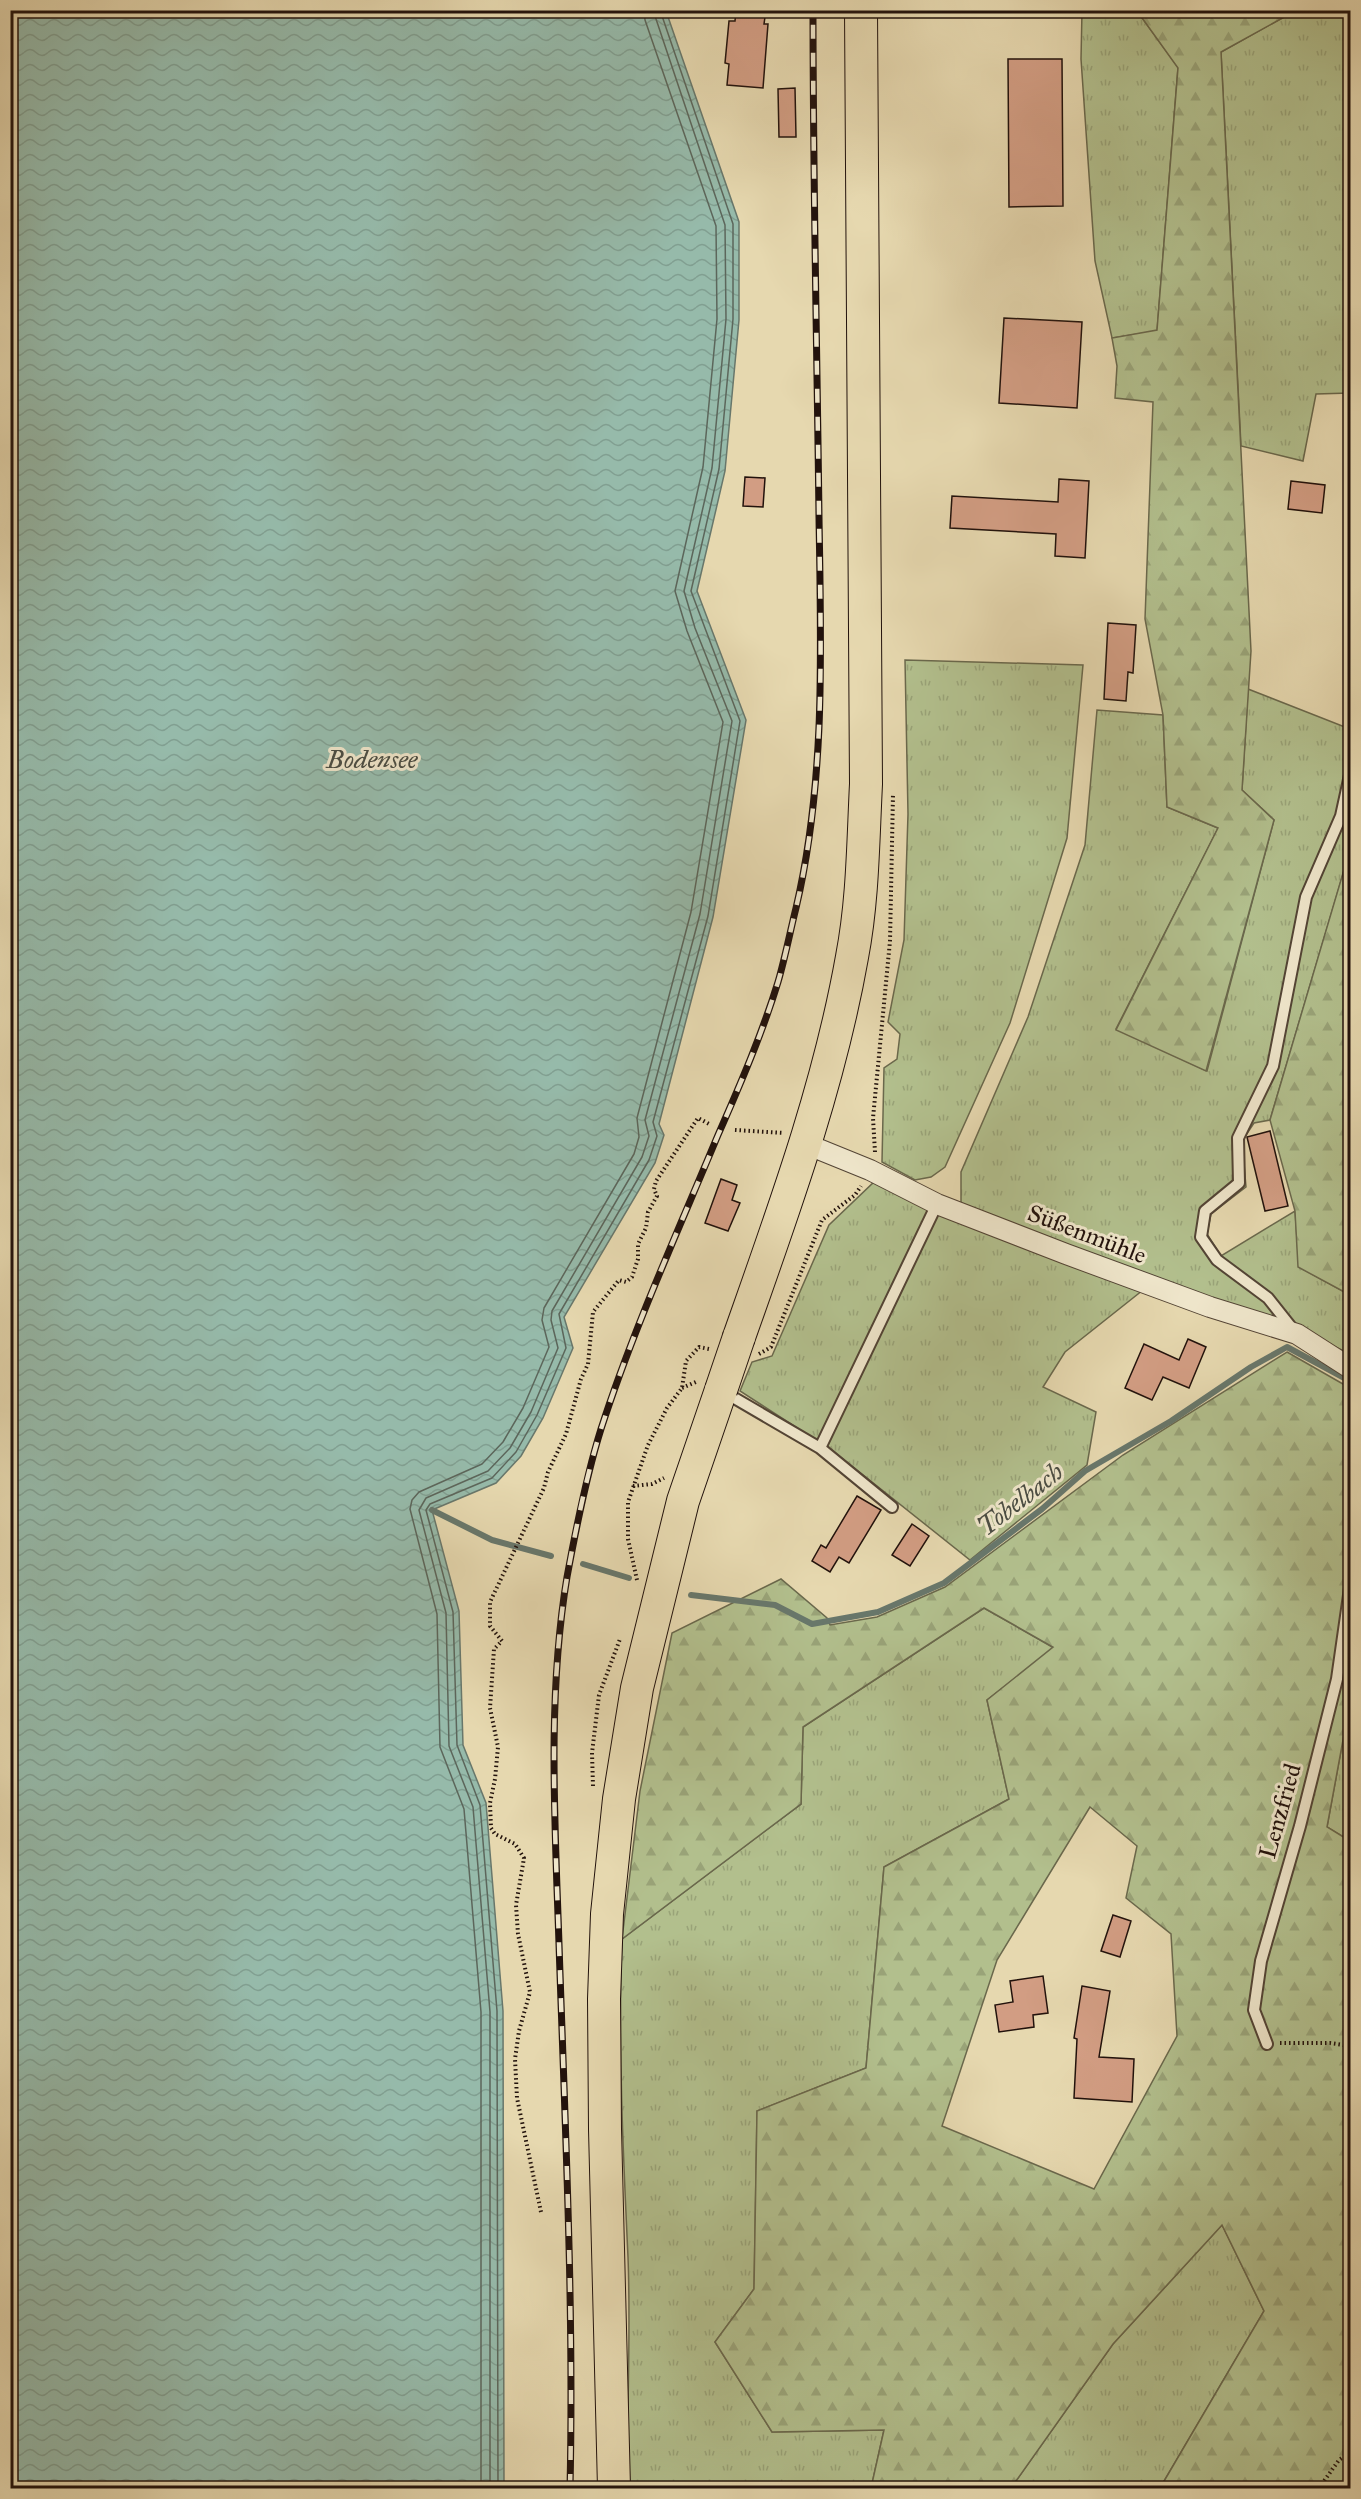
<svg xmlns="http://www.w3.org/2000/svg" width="1361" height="2499" viewBox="0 0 1361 2499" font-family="'IM FELL Great Primer',serif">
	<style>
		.grass { fill: url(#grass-tufts); stroke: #6a684c; stroke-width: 1.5 }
		.forest { fill: url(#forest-firs); stroke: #6a684c; stroke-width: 1.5; fill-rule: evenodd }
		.water { fill: url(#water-waves); stroke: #68776b; stroke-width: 1.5 }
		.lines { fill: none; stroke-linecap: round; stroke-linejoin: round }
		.shore { stroke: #5c665b; stroke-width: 1.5 }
		.stream { stroke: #68776b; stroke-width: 6 }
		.building { fill: #d29d83; stroke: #22120c; stroke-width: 1.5 }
		.service-casing { stroke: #534435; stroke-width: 14 }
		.minor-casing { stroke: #534435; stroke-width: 22 }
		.primary-casing { stroke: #22120c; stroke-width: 34 }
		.path { stroke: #22120c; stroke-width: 4; stroke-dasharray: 1.5 3; stroke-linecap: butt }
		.service { stroke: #efe6cb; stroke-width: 10 }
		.minor { stroke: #efe6cb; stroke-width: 20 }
		.primary { stroke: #e6d8af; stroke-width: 32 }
		.rail-casing { stroke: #22120c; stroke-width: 7 }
		.rail { stroke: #efe6cb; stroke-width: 4.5; stroke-dasharray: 14; stroke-linecap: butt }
		.primary-bridge-casing { stroke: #22120c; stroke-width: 34; stroke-linecap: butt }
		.primary-bridge { stroke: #e6d8af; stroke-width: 32 }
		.labels { text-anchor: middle; stroke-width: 6; stroke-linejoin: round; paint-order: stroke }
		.street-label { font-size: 24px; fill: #22120c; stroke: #efe6cb }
		.water-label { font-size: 26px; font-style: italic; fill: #4b4d43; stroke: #efe6cb }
	</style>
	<defs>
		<pattern id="grass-tufts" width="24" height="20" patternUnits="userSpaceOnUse" patternTransform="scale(1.5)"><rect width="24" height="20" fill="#b2bf8d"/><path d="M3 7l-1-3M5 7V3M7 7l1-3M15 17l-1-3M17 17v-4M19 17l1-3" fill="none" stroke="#99a378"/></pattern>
		<pattern id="forest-firs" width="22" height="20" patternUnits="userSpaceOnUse" patternTransform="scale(1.5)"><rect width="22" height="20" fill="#b2bf8d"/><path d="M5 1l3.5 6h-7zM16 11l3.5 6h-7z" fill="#99a378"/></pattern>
		<pattern id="water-waves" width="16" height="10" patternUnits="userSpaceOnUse" patternTransform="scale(1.5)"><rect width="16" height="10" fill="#96baaa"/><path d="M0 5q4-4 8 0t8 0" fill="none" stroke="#819f91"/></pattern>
	</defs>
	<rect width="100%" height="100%" fill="#e6d8af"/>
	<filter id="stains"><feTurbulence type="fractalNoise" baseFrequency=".00333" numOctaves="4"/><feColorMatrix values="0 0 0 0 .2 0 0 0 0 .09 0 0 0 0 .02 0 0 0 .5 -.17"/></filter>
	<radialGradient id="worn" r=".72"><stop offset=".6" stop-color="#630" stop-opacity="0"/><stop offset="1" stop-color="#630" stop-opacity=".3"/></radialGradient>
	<path class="grass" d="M1082,11H1141L1140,15L1178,67L1157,331L1112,338L1095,261L1081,59Z
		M1295,11H1350V393L1316,394L1303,461L1241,446L1221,52Z
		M905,660L1083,665L1067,838L1010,1023L945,1167L931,1177L915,1180L882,1162L884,1068L897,1059L900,1034L888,1022L904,940L908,814Z
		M1248,689L1350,729V863L1346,864L1270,1120L1254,1123L1242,1141L1246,1187L1211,1214L1207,1234L1221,1256L1295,1211L1299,1267L1350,1295V1354L1275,1318L1183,1289L961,1203V1172L1028,1017L1085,845L1097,710L1163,715L1167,807L1218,828L1116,1029L1207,1071L1274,820L1242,790Z
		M874,1182L1143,1290L1065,1352L1043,1387L1096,1412L1087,1465L970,1560L833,1451L740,1391L752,1362L772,1356L829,1225Z
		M984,1608L1054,1648L987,1700L1009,1799L884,1867L866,2068L757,2111L754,2289L715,2342L772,2432L884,2430L871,2488H627C627,2412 631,2334 628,2257C623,2151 618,2045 622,1939L801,1804L803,1727Z
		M1350,1702V1841L1327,1827Z
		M1222,2225L1264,2311L1160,2488H1011L1113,2344Z"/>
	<path class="forest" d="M1141,11H1295L1221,52L1251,651L1242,790L1274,820L1206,1071L1116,1030L1218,828L1167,807L1163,715L1145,619L1153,402L1115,398L1117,366L1112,338L1157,330L1178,68L1140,15Z
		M1346,863H1350V1295L1298,1267L1295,1211L1270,1120Z
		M1287,1352L1350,1388V1702L1327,1827L1350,1841V2488H1160L1264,2311L1222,2225L1113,2344L1011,2488H871L884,2430L772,2432L715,2342L754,2289L757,2111L866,2068L884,1867L1009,1799L987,1700L1053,1647L984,1608L803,1727L801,1804L622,1939L640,1791L672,1633L781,1579L827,1618L830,1625L877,1617L945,1587L1123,1455ZM1090,1807L1137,1846L1126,1898L1171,1934L1177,2036L1094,2189L942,2126L997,1960Z"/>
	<path class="water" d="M11,10L666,11L739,222V320L725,471L697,591L746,720L713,917L659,1124L664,1135L655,1163L564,1317L573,1348L543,1418L521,1456L496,1483L432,1510L459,1611L463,1745L486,1803L503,2011L504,2488H11Z"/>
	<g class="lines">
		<path class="shore" d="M481,2488V2012L464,1809L440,1747L437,1614L410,1509L412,1500L419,1492L482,1464L503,1442L523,1408L549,1347L542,1320L544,1308L634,1154L639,1137L637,1118L691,912L723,722L687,631L675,591L703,467L717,319L716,226L645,20L644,10
			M490,2488V2012L473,1807L449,1746L446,1613L419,1510L426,1498L488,1471L510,1448L531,1412L558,1348L551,1320L552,1311L642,1157L649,1136L645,1120L700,914L732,721L695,628L684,591L712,468L726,319L725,225L653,10
			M498,2488L497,2011L480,1805L457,1745L453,1612L426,1510L430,1504L492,1478L516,1452L537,1415L566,1348L559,1314L649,1160L657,1136L653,1122L708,916L740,721L691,591L719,469L733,319V224L660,10"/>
		<path class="stream" d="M432,1510L492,1540L551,1556
			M583,1564L629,1578
			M691,1595L775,1605L812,1624L878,1612L944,1583L1042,1509L1085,1471L1171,1421L1251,1367L1287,1347L1350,1381"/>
	</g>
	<path class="building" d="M736,10H766L764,24H768L763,88L727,85L729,64L725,63L729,21H735Z
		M1008,59H1062L1063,206L1009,207Z
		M795,88L796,137H779L778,89Z
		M1004,318L1082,322L1077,408L999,403Z
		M745,477L765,478L763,507L743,506Z
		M1059,479L1089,481L1085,558L1055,556L1056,534L950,528L952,496L1058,502Z
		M1291,481L1325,485L1322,513L1288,509Z
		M1108,623L1136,625L1133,673L1128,672L1126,701L1104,699Z
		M1270,1131L1288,1206L1265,1211L1247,1137Z
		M721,1179L737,1185L732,1200L740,1203L728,1231L705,1223Z
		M1188,1339L1206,1347L1189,1388L1163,1377L1152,1400L1125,1388L1144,1344L1179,1360Z
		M857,1496L881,1510L849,1563L839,1557L830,1572L812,1561L821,1545L826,1548Z
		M912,1524L929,1536L910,1566L892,1555Z
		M1113,1915L1131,1921L1120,1957L1101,1951Z
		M1043,1976L1048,2013L1033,2015L1034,2027L999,2032L995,2005L1013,2002L1010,1981Z
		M1082,1986L1110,1991L1099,2057L1134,2059L1132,2102L1074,2098L1077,2039L1074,2038Z"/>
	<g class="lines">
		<g class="service-casing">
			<path id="service" d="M1295,1332L1268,1298L1217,1260L1201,1237L1205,1211L1239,1183L1238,1138L1273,1066L1306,897L1341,816L1350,775
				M724,1392L820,1448
				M892,1507L820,1448L937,1204
				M1267,2044L1254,2010L1261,1961L1300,1826L1337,1679L1350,1588"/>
		</g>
		<g class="minor-casing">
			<path id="minor" d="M806,1144L870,1170L937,1204L1066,1254L1210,1307L1297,1334L1350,1368"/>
		</g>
		<g class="primary-casing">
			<path id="primary" d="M739,1337C783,1212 829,1087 852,957C863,900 863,842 866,784L861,10
				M614,2488L605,2129L604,1999L607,1914L619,1799L637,1688L683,1501L721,1390"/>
		</g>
		<path class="path" d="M735,1130L784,1133
			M875,1152L873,1118L890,941L893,794
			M759,1354L771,1347L822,1220L855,1195L861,1186
			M682,1388L698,1381
			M633,1486L652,1484L664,1478
			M637,1580L628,1539V1502L648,1445L667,1408L682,1388L686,1361L699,1347L709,1349
			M593,1786L592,1753L599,1695L620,1639
			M1280,2043H1330L1350,2046
			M541,2212L517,2098L515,2059L519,2031L530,1992L518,1934L516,1905L524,1858L515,1844L495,1834L491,1828L490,1803L495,1779L498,1747L490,1708L494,1649L502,1641L490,1626V1602L544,1488L548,1472L566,1434L581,1379L588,1364L593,1312L619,1280L626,1282L632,1277L638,1259V1244L646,1228L648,1212L657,1196L654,1189L656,1181L698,1118L711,1125
			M1319,2488L1339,2460L1350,2452"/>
		<use href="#service" class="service"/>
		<use href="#minor" class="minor"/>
		<use href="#primary" class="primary"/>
		<g class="rail-casing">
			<path id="rail" d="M570,2488C574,2307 565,2125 559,1944C555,1823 547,1697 567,1577C576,1528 586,1477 601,1429C633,1330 678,1231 718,1135C740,1085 762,1034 778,982C785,958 790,932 796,908C826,780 821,648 819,517C817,348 813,179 813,10"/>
		</g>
		<use href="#rail" class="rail"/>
		<g class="primary-bridge-casing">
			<path id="primary-bridge" d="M721,1390L739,1337"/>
		</g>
		<use href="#primary-bridge" class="primary-bridge"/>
	</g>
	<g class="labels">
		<g class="street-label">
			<text transform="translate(1087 1234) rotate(21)" y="8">Süßenmühle</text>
			<text transform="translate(1280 1811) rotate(-74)" y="8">Lenzfried</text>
		</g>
		<g class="water-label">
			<text x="372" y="768">Bodensee</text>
			<text transform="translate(1020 1499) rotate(-38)" y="9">Tobelbach</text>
		</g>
	</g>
	<rect width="1361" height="2499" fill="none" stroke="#e6d8af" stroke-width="36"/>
	<rect x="12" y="12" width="1337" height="2475" fill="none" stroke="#22120c" stroke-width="3"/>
	<rect x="18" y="18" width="1325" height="2463" fill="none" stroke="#22120c" stroke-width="1.5"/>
	<rect width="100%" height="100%" filter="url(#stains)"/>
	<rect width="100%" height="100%" fill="url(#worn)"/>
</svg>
